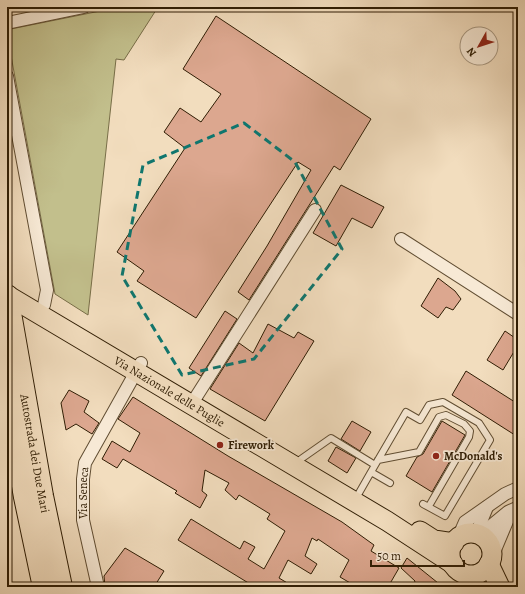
<svg xmlns="http://www.w3.org/2000/svg" width="525" height="594" viewBox="0 0 525 594" font-family="Alegreya,serif">
	<style>
		.green { fill: #c2bf8c; stroke: #786e48 }
		.building { fill: #dca78f; stroke: #2f1d04 }
		.lines { fill: none; stroke-linecap: round; stroke-linejoin: round }
		.service-casing { stroke: #604d32; stroke-width: 8 }
		.minor-casing { stroke: #604d32; stroke-width: 14 }
		.tertiary-casing { stroke: #604d32; stroke-width: 17 }
		.primary-casing { stroke: #2f1d04; stroke-width: 21 }
		.motorway-casing { stroke: #2f1d04; stroke-width: 24 }
		.service { stroke: #f7e9d5; stroke-width: 6 }
		.minor { stroke: #f7e9d5; stroke-width: 12 }
		.tertiary { stroke: #f7e9d5; stroke-width: 15 }
		.primary { stroke: #f2ddbe; stroke-width: 19 }
		.motorway { stroke: #f2ddbe; stroke-width: 22 }
		.marked { fill: none; stroke: #0f766e; stroke-width: 3; stroke-dasharray: 8 5; stroke-linejoin: round }
		.poi-dot { fill: #8f2418; stroke: #f7e9d5; stroke-width: 1.5 }
		.labels { text-anchor: middle; stroke-width: 3.5; stroke-linejoin: round; paint-order: stroke }
		.street-label { font-size: 12px; fill: #2f1d04; stroke: #f7e9d5 }
		.poi-label { font-size: 12px; font-weight: bold; fill: #2f1d04; stroke: #f7e9d5; text-anchor: start }
	</style>
	<rect width="100%" height="100%" fill="#f2ddbe"/>
	<filter id="stains"><feTurbulence type="fractalNoise" baseFrequency=".005" numOctaves="4"/><feColorMatrix values="0 0 0 0 .2 0 0 0 0 .09 0 0 0 0 .02 0 0 0 .5 -.17"/></filter>
	<radialGradient id="worn" r=".72"><stop offset=".6" stop-color="#630" stop-opacity="0"/><stop offset="1" stop-color="#630" stop-opacity=".3"/></radialGradient>
	<path class="green" d="M120,7H158L124,60L116,59L88,315L55,294L7,34L8,32L11,29Z"/>
	<path class="building" d="M216,16L371,119L340,170L334,166L249,300L238,292L267,246L311,170L298,162L196,318L137,281L144,271L117,252L185,148L164,132L180,108L201,122L221,94L183,69Z
		M341,185L384,207L372,228L352,218L336,246L313,233Z
		M438,278L455,291L461,299L453,310L446,307L438,318L421,306Z
		M225,311L237,319L201,376L189,368Z
		M268,324L294,338L298,332L314,341L265,421L210,389L239,343L253,353Z
		M505,331L518,340V345L503,370L487,360Z
		M466,371L518,404V437L452,395Z
		M69,390L89,401L84,412L99,423L92,434L76,424L66,430L61,403Z
		M133,397L228,456L342,522L374,545L371,551L399,568L388,587H357L340,577L349,560L318,539L317,541L312,538L305,556L317,564L311,574L288,560L279,578L294,587H255L178,540L191,519L240,549L244,541L255,547L248,559L264,569L285,531L267,519L270,514L239,495L236,500L225,490L229,483L205,470L202,491L207,495L200,508L175,493L177,491L123,459L117,468L102,459L112,441L130,452L140,433L118,419Z
		M352,421L371,432L360,451L341,439Z
		M442,421L465,435L432,492L406,476L417,457L423,454Z
		M336,447L356,458L347,473L328,461Z
		M125,548L164,571L154,587H105L104,576Z
		M407,558L443,587H413L415,581L401,568Z"/>
	<g class="lines">
		<g class="service-casing">
			<path id="service" d="M301,459L331,438L375,465
				M378,460L419,452L439,417L446,415L464,424L470,431L469,437L429,506
				M371,472L406,412L420,420L429,405L443,402L479,423L490,440L445,516L423,504
				M359,493L371,472L390,483"/>
		</g>
		<g class="minor-casing">
			<g id="minor">
				<path d="M7,23L84,7"/>
				<path d="M7,76L47,290L44,305"/>
				<path d="M401,239L518,314"/>
				<path d="M196,397L315,210"/>
				<path d="M476,534L487,507"/>
				<path d="M458,538L465,522L505,494L518,488"/>
				<path id="s1" d="M98,587L83,520V479L85,463L141,363"/>
			</g>
		</g>
		<g class="tertiary-casing">
			<path id="tertiary" d="M481,536L509,513L518,509
				M492,553L508,515"/>
		</g>
		<g class="primary-casing">
			<g id="primary">
				<path id="s2" d="M7,295L387,521L453,564"/>
				<path d="M420,531L434,540L454,543"/>
				<circle cx="471" cy="554" r="21"/>
				<path d="M489,564L500,587"/>
			</g>
		</g>
		<g class="motorway-casing">
			<g id="motorway">
				<path id="s3" d="M7,296L42,496L61,587"/>
				<path d="M7,393L25,497L44,587"/>
			</g>
		</g>
		<use href="#service" class="service"/>
		<use href="#minor" class="minor"/>
		<use href="#tertiary" class="tertiary"/>
		<use href="#primary" class="primary"/>
		<use href="#motorway" class="motorway"/>
	</g>
	<path class="marked" d="M244,123L295,162L342,249L254,359L182,375L122,276L143,165Z"/>
	<g class="poi-dot">
		<circle cx="220" cy="445" r="4"/>
		<circle cx="436" cy="456" r="4"/>
	</g>
	<g class="labels">
		<g class="street-label">
			<text dy="4" stroke="none"><textPath href="#s2" startOffset="189">Via Nazionale delle Puglie</textPath></text>
			<text dy="4" stroke="none"><textPath href="#s3" startOffset="160">Autostrada dei Due Mari</textPath></text>
			<text dy="4" stroke="none"><textPath href="#s1" startOffset="96">Via Seneca</textPath></text>
		</g>
		<g class="poi-label">
			<text x="228" y="449">Firework</text>
			<text x="444" y="460">McDonald's</text>
		</g>
	</g>
	<rect width="525" height="594" fill="none" stroke="#f2ddbe" stroke-width="24"/>
	<rect x="8" y="8" width="509" height="578" fill="none" stroke="#2f1d04" stroke-width="2"/>
	<rect x="12" y="12" width="501" height="570" fill="none" stroke="#2f1d04"/>
	<g transform="translate(479 46) rotate(231)"><circle r="19" fill="#f7e9d5" stroke="#a79781"/>
	<path d="M0-3L7 15L0 10L-7 15Z" fill="#8f2418"/>
	<text y="-6" font-size="11" font-weight="bold" text-anchor="middle" fill="#2f1d04">N</text>
	</g>
	<path d="M371 560v6h93v-6" fill="none" stroke="#2f1d04" stroke-width="2"/>
	<text x="377" y="560" font-size="12" fill="#2f1d04" stroke="#f7e9d5" stroke-width="3" paint-order="stroke">50 m</text>
	<rect width="100%" height="100%" filter="url(#stains)"/>
	<rect width="100%" height="100%" fill="url(#worn)"/>
</svg>
